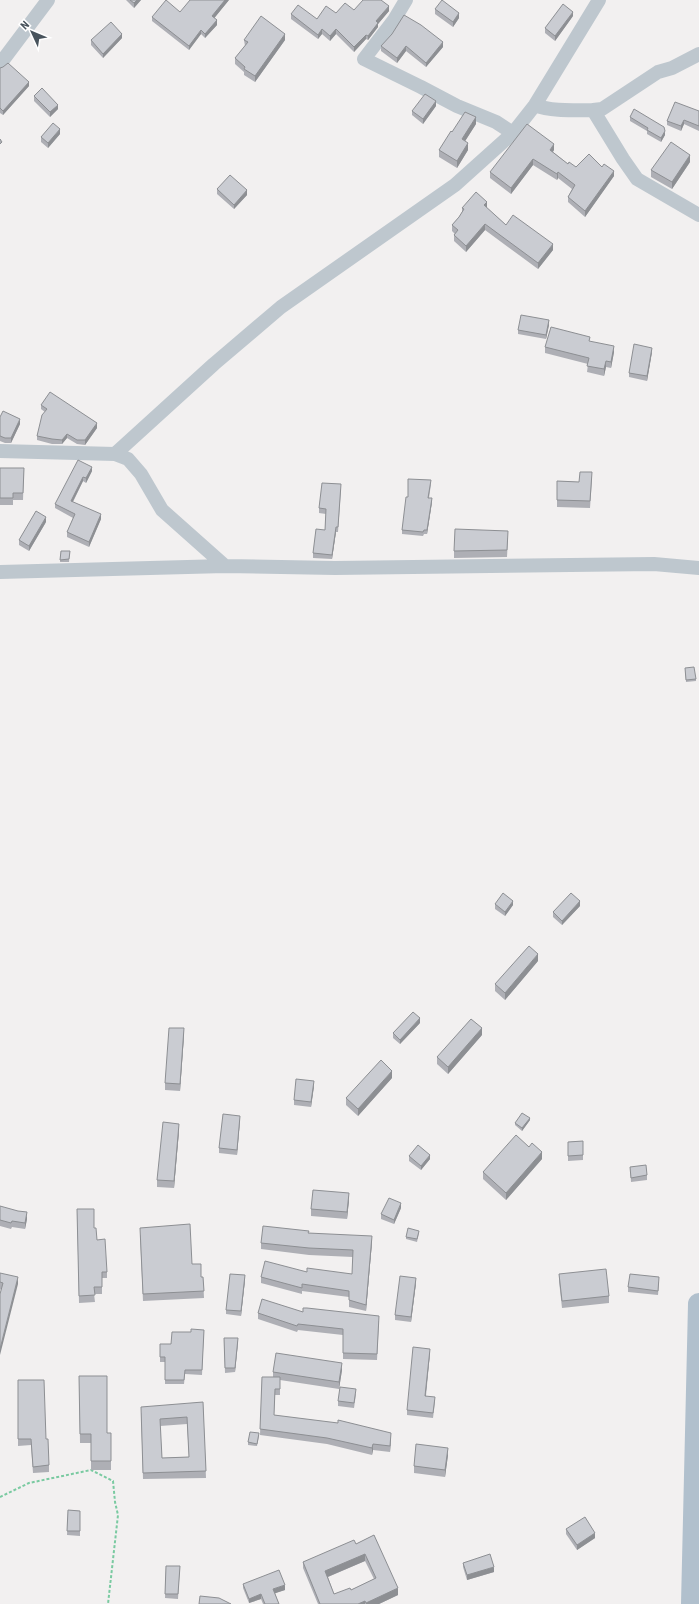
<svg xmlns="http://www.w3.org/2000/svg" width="699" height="1604" viewBox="0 0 699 1604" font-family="'Roboto Condensed',sans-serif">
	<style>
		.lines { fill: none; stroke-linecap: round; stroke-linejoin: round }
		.path { stroke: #7acaa1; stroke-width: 2; stroke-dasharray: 3 2; stroke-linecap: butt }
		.minor { stroke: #bec7ce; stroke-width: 14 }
		.primary { stroke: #b1c0cd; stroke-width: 22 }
		.wall { fill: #aeafb5; fill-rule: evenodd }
		.shaded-wall { fill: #8d8f93 }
		.building { fill: #caccd2; stroke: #8d8f93; fill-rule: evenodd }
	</style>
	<rect width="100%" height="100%" fill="#f2f0f0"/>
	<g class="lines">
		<path class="path" d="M0,1497L29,1483L91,1470L113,1481L115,1502L118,1515L108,1604"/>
		<path class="minor" d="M406,0L394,20L364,59L421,87L457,106L496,122L513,133
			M699,54L672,68L658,72L602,109L593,110L623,159L637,179L699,215
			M0,64L48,0
			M535,105C552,112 575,110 593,110
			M0,451L115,454L128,459L141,474L162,510L225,566
			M115,454L214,364L281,307L455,185L513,133L535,105L599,0
			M0,572L225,566L335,568L654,564L699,568"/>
		<path class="primary" d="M692,1604L699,1304"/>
	</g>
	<path class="wall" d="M126,0H141L134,8Z
		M229,0L214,18L217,25L205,38L201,34L189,50L152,21V17L180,12Z
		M435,9L459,18L453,27L435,14Z
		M354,10L389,11L378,24V27L368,40L366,39L354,52L336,34L330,41L322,34L318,39L291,19V14L317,19L336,13Z
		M573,16L555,41L545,33V28Z
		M122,38L103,58L91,45V40Z
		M244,40H285L255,82L244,75V72L235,64V58L245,46Z
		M381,46L443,47L426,67L406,51L397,63L381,51Z
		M0,68L29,86L3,115L0,113Z
		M34,96L58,109L50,117L34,101Z
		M436,106L423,124L412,115V111Z
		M699,111V131L684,124L681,131L667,125V121Z
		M630,117L665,135L661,142L647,134V131L630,121Z
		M476,124L465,141L468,150L457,168L439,157V150L452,132Z
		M60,134L48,148L41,142V137Z
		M554,150L553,152L568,164L576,167H602L614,176L585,217L568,202V197L572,189L558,178L557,180L533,165L511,194L490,178V172Z
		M690,162L672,189L651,177V170Z
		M217,189L247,195L234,209L217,194Z
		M462,208H487L506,225L553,250L538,269L485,230L466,252L454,241V235L455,234L452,231V225L459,217L462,212Z
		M549,325L546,339L518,334V330Z
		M590,342L614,352L611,368L606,367L604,376L587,372L588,364L545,353V347Z
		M652,352L647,381L629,377V373Z
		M41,405L97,428L85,445L77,444L67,438L62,444H52L37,440V436L45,412L41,409Z
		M0,417L20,424L11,443H5L0,441Z
		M92,467V471L86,483L83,481L73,502L101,519L89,547L67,537V532L73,518L55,508V504Z
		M0,468H24L23,500H13V505H0Z
		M592,479L590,508L557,507V481L579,482Z
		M431,484L429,498L432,502L427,534H424L423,536L402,534V530L408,497Z
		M341,489L338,532H336L332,559L313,558V553L325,530L326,514L319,513V508Z
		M46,522L29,551L19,545V540Z
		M508,538L507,557L454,558V551Z
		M61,551H70L69,562H60Z
		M685,668L696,679V681L686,682Z
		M495,904L513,905L505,916L495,909Z
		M580,906L562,925L553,917V912Z
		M538,961L505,1000L495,991V984Z
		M420,1023L400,1044L393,1038V1033Z
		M184,1035L180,1091L165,1090V1083Z
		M482,1035L448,1074L437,1064V1057Z
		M392,1078L358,1116L346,1105V1098Z
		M314,1086L311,1107L294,1105V1100Z
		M240,1120L237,1155L219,1153V1148Z
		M530,1120L522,1131L515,1125V1123Z
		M179,1131L174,1188L157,1187V1180Z
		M583,1141V1160L568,1161V1142Z
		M409,1156L430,1159L421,1170L409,1161Z
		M542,1159L506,1200L483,1179V1172Z
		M630,1167L647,1175V1180L631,1182Z
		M349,1200L347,1219L311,1216V1209Z
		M0,1206L27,1219L25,1229L12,1227L11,1229L0,1226Z
		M401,1208L394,1224L381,1219V1214Z
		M77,1209L94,1228L97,1240L107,1272V1278H102V1294H94L95,1302L79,1303Z
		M308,1233L372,1242L366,1311L349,1307V1297L302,1291V1294L261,1283V1277L307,1272L352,1274L353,1257L309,1255L261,1249V1243Z
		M419,1233L417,1242L406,1239V1237Z
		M140,1235L192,1264L201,1277H203L204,1298L143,1301Z
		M0,1273L18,1284L1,1290L0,1289Z
		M559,1274L609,1296V1303L562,1308L559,1281Z
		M245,1280L241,1316L226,1314V1310Z
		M659,1282L658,1295L628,1292V1287Z
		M416,1283L411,1322L395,1320V1315Z
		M303,1312L379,1321L377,1360L343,1359V1335L298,1330L297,1332L258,1319V1313Z
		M204,1330L202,1375L185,1374L184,1384H165V1362H160V1344H171L191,1332Z
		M224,1338L238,1342L235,1372L225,1373Z
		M430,1353L426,1396L435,1402L433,1418L407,1415V1410Z
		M342,1370L339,1389L280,1380V1395H275L274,1415L391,1439L390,1452L373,1450L372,1455L327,1444L260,1435L262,1377H273V1372Z
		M79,1376L107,1433H111V1470H91V1443H80Z
		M18,1380L46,1439L49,1465V1472L33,1473L31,1445L18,1446Z
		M356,1394L354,1408L338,1406V1401Z
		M203,1402L206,1478L143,1479L141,1413ZM187,1424L189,1457L162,1458L160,1426Z
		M259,1436L257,1446L248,1445V1442Z
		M448,1455L445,1477L414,1473V1466Z
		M68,1510L80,1511V1536L67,1535Z
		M566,1529L595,1538L577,1550L566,1534Z
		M374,1535L398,1595L379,1604H318L303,1568V1562L356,1544ZM365,1561L374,1579L351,1590L334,1594L328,1577Z
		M463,1563L494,1572L467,1580L463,1567Z
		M166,1566H180L178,1599L165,1598Z
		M243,1584L285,1590L275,1593L279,1604H263L261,1599L249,1603L243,1588Z"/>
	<path class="shaded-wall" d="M137,0H141L134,8V3Z
		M225,0H229L212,21V16Z
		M389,6V11L378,24V27L368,40V36L376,21Z
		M573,12V16L555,41V36Z
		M459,13V18L453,27V22Z
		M217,20V25L205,38V34Z
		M322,29V34L318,39V35Z
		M336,29V34L330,41V36Z
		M201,30V34L189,50V46Z
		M122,34V38L103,58V54Z
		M285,34V40L255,82V76Z
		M366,35V39L354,52V47Z
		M443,42V47L426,67V63Z
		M406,46V51L397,63V58Z
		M29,82V86L3,115V111Z
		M436,101V106L423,124V119Z
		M58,105V109L50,117V112Z
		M476,117V124L462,146V139Z
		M684,120V124L681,131V126Z
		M60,129V134L48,148V143Z
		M665,131V135L661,142V138Z
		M468,143V150L457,168V161Z
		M554,144V150L550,156V150Z
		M690,155V162L672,189V182Z
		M533,159V165L511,194V188Z
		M614,171V176L585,217V211Z
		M558,172V178L557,180V174Z
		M247,190V195L234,209V205Z
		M487,202V208L484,205Z
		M485,224V230L466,252V246Z
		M553,244V250L538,269V263Z
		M549,320V325L546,339V335Z
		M614,346V352L611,368V362Z
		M652,348V352L647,381V376Z
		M606,361V367L604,376V369Z
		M20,419V424L11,443V438Z
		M97,423V428L85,445V440Z
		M67,434V438L62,444V440Z
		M92,467V471L86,483V478Z
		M83,477V481L71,505V501Z
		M432,498V502L427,534V530Z
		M101,514V519L89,547V542Z
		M46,517V522L29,551V546Z
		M336,527V532L332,559V555Z
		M513,901V905L505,916V912Z
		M580,901V906L562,925V921Z
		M538,954V961L505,1000V993Z
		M420,1018V1023L400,1044V1040Z
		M184,1028V1035L180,1091V1084Z
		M482,1028V1035L448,1074V1067Z
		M392,1071V1078L358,1116V1109Z
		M314,1081V1086L311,1107V1102Z
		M240,1116V1120L237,1155V1150Z
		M530,1118V1120L522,1131V1128Z
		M179,1124V1131L174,1188V1181Z
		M542,1152V1159L506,1200V1193Z
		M430,1155V1159L421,1170V1166Z
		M349,1193V1200L347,1219V1212Z
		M401,1203V1208L394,1224V1220Z
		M27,1212V1219L25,1229V1223Z
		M372,1236V1242L366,1311V1305Z
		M245,1275V1280L241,1316V1311Z
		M18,1277V1284L0,1355V1349Z
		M416,1278V1283L411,1322V1317Z
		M238,1338V1342L235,1372V1368Z
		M430,1349V1353L425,1401V1396Z
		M342,1363V1370L339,1389V1382Z
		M391,1433V1439L390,1452V1446Z
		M373,1444V1450L372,1455V1448Z
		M448,1448V1455L445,1477V1470Z
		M595,1533V1538L577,1550V1545Z
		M365,1554V1561L325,1578V1571Z
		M494,1567V1572L467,1580V1575Z
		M285,1585V1590L273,1594V1589Z
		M398,1588V1595L379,1604H366V1603Z
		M261,1594V1599L249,1603V1599Z
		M365,1601V1604H358Z"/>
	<path class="building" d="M130,0H137L134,3Z
		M166,0L180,12L190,0H225L212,16L217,20L205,34L201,30L189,46L152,17Z
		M363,0H381L389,6L376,21L378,23L368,36L366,35L354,47L336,29L330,36L322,29L318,35L291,14L298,5L317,19L326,6L336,13L345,3L354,10Z
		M442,0L459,13L453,22L435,9Z
		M563,4L573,12L555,36L545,28Z
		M404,15L421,25L443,42L426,63L406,46L397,58L381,46L392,34Z
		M261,16L285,34L255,76L244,69L245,67L235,58L248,42L244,40Z
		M111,22L122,34L103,54L91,40Z
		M8,63L29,82L3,111L0,108V68L3,67Z
		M42,88L58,105L50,112L34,96Z
		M425,94L436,101L423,119L412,111Z
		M675,102L699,111V126L684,120L681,126L667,121Z
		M634,109L664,127L665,131L661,138L647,130L648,128L630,117Z
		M465,112L476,117L462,139L468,143L457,161L439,150L451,131L452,132Z
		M53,123L60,129L48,143L41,137Z
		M527,124L554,144L550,150L568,164L569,162L576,167L589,154L602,167L604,164L614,171L585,211L568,197L575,185L558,172L557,174L533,159L511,188L490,172Z
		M0,139L2,142L0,144Z
		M671,142L690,155L672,182L651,170Z
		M230,175L247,190L234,205L217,189Z
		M476,192L487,202L484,205L506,225L513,215L553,244L538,263L485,224L466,246L454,235L458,230L452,225L459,217L464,209L462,208Z
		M521,315L549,320L546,335L518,330Z
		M551,327L590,337L589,341L614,346L611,362L606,361L604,369L587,366L589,358L545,347Z
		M634,344L652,348L647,376L629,373Z
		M50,392L97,423L85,440H77L67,434L62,440L52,439L37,436L42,415L47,409L41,405Z
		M3,411L20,419L11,438H5L0,436V417Z
		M78,460L92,467L86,478L83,477L71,501L101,514L89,542L67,532L75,514L55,504Z
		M0,468H24L23,493H13V498H0Z
		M580,472H592L590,501L557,500V481L579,482Z
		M408,479L431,480L428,498H432L427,530H424L423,532L402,530L406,497H408Z
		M322,483L341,484L338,527H336L332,555L313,553L316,529L325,530L326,509L319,508Z
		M36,511L46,517L29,546L19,540Z
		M455,529L508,531L507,550L454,551Z
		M61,551H70L69,559L60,560Z
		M694,667L696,679L686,680L685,668Z
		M503,893L513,901L505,912L495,904Z
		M571,893L580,901L562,921L553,912Z
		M529,946L538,954L505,993L495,984Z
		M413,1012L420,1018L400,1040L393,1033Z
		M471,1019L482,1028L448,1067L437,1057Z
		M169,1028H184L180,1084L165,1083Z
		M381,1060L392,1071L358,1109L346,1098Z
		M296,1079L314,1081L311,1102L294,1100Z
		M522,1113L530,1118L522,1128L515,1123Z
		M223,1114L240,1116L237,1150L219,1148Z
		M163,1122L179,1124L174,1181L157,1180Z
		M516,1135L529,1147L532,1143L542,1152L506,1193L483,1172Z
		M583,1141V1155L568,1156V1142Z
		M418,1145L430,1155L421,1166L409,1156Z
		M646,1165L647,1175L631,1178L630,1167Z
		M313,1190L349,1193L347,1212L311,1209Z
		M389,1198L401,1203L394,1220L381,1214Z
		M0,1206L18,1211L27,1212L25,1223L12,1221L11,1223L0,1220Z
		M77,1209H94V1228H96L97,1240L105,1239L107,1272H102V1287H94L95,1295L79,1296Z
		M190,1224L192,1264H201V1277H203L204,1291L143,1294L140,1228Z
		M263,1226L309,1231L308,1233L372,1236L366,1305L349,1300V1291L302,1284V1288L261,1277L265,1261L307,1272V1268L352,1274L353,1250L309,1248L261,1243Z
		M408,1228L419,1231L417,1239L406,1237Z
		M606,1269L609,1296L562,1301L559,1274Z
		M0,1273L18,1277L0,1349V1294L3,1283L0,1282Z
		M230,1274L245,1275L241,1311L226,1310Z
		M630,1274L659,1277L658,1291L628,1287Z
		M400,1276L416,1278L411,1317L395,1315Z
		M262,1299L303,1312V1308H307L379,1316L377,1354L343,1353V1329L298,1324L297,1326L258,1313Z
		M191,1329L204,1330L202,1370H185L184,1380H165V1357H160V1344H171L172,1332H191Z
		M224,1338H238L235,1368H225Z
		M413,1347L430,1349L425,1396L435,1397L433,1413L407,1410Z
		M276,1353L342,1363L339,1382L273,1372Z
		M79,1376H107V1433H111V1461H91V1434H80Z
		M262,1377H280V1389H275L274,1415L338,1423V1420L391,1433L390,1446L373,1444L372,1448L327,1438L260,1429Z
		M18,1380H44L46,1439H48L49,1465L33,1467L31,1439H18Z
		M340,1387L356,1389L354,1403L338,1401Z
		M203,1402L206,1471L143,1473L141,1407ZM187,1417L189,1457L162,1458L160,1419Z
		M250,1432L259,1433L257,1444L248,1442Z
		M416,1444L448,1448L445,1470L414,1466Z
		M68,1510L80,1511V1531H67Z
		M585,1517L595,1533L577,1545L566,1529Z
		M374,1535L398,1588L366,1603L365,1601L358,1604H320L303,1562L354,1540L356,1544ZM365,1554L376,1578L351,1590L350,1588L334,1594L325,1571Z
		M490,1554L494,1567L467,1575L463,1563Z
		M166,1566H180L178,1594H165Z
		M279,1570L285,1585L273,1589L279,1604H265L261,1594L249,1599L243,1584Z
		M200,1596L219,1598L231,1604H199Z"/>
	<g transform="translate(32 32) rotate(314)" stroke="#ffffff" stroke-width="3" paint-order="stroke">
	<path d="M0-3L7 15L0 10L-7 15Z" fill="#48535c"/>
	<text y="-6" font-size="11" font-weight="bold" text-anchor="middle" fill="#48535c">N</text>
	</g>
</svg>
